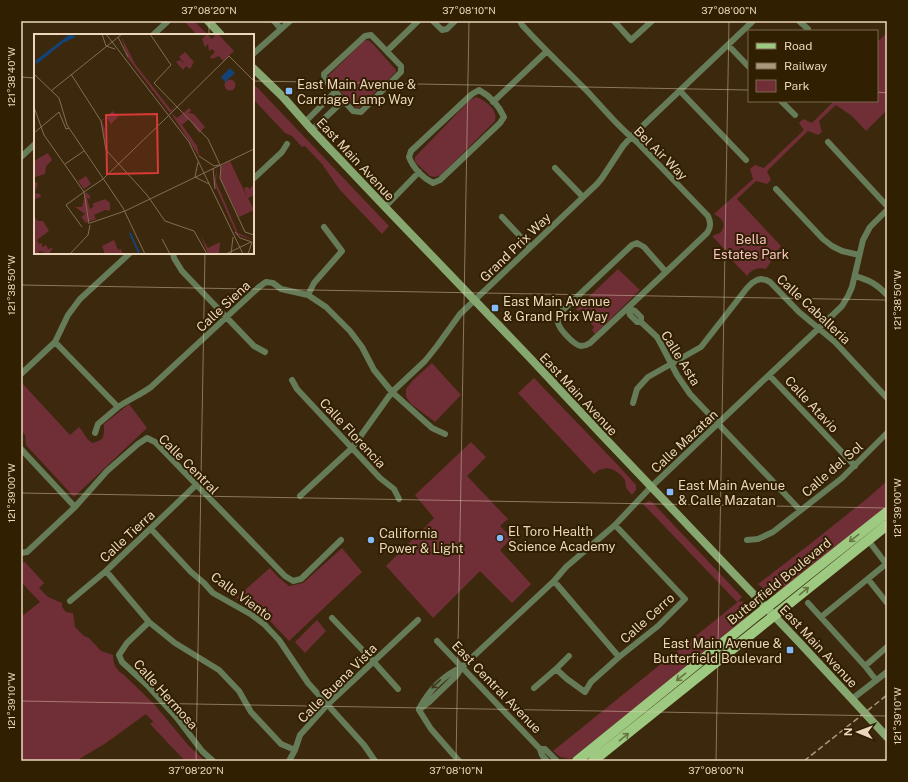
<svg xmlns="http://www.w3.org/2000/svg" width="908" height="782" viewBox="0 0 908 782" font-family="'Public Sans',sans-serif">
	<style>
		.green { fill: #702e37 }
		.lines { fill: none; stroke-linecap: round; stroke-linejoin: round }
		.minor { stroke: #667b58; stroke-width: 6 }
		.secondary { stroke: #86a76f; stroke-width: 8 }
		.primary { stroke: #9ec981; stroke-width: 10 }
		.rail { stroke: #ab977c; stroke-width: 1.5; stroke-dasharray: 6 3; stroke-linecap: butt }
		.oneway { stroke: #687442 }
		.oneway2 { stroke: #3e3618 }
		.ticks { fill: none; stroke: #ecd7bd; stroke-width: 1; stroke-opacity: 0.45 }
		.poi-dot { fill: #86bbfb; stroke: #311f02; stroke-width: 1.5 }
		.labels { text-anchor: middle; stroke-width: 4; stroke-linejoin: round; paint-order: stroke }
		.poi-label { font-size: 13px; fill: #ecd7bd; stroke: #311f02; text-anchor: start }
		.street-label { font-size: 13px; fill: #ecd7bd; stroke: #311f02 }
		.park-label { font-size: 13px; fill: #f7c1c5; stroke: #311f02 }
		.inset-river { fill: none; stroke: #134377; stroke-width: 2 }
		.inset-road { fill: none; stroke: #826e53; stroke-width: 1 }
		.view { fill: #d83a37; fill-opacity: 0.15; stroke: #d83a37; stroke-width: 2 }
		.inset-edge { fill: none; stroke: #ecd7bd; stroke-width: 2 }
		.neatline { fill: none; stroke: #ecd7bd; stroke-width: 1.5 }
		.ticks-label { font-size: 10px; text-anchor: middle; fill: #ecd7bd }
	</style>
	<rect width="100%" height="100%" fill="#3c280c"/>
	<path class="green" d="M184,21H194L208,35H197Z
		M887,33V110L866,131L852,116L836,105L819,121L822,132L818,135L808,131L767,171L771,180L767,184L756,181L737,199L781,246L766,269C758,267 752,269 747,276L729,257L731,256L712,236L720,233C727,224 723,219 714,214L753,179L750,169L755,165L764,168L804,130L799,123L803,119L812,123L833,102L831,101H877V42Z
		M368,40L373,44L396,70V72L359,108L355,107L329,79L328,76L364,41Z
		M253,83L389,226L382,234L340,190L322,164L305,146L302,147L292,136L285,133L253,99Z
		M475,97C482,98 494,107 495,114C496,116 495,120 495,121L441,175L435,177L430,176L415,162V157L469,101Z
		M618,269L640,290L595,334L592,330L594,327L580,310L578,311L576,309Z
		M432,363L461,395L435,422L411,404L406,397V389L413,380Z
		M534,378L614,461L636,485V490L632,495L626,488L625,480L621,475L614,470L607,468L599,470L594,474L518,393Z
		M22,383L70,435L79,427C85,433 85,438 92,443C105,440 104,436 104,424L129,404L147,428L74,497L26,445L25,435L21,430V384Z
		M471,442L486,457L467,476L508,519L500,526L512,538L500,550L531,584L512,603L480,571L433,618L386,566L434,518L415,495Z
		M887,481V505L871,519L779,593L767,592L758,584L810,544L869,497Z
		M649,501L652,502L742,597L737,602L643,504Z
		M342,548L362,572L289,641L269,620L236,598L270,568L277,576L289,586L303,583Z
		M25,562L44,583L39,588L48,597L62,603V607L66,612L73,613L75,627L84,636L89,638L101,651L113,655C113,664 116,670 124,675L154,704L188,745L205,761H185L150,724L153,722L160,729L146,714L106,743L76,761H21V617L40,602L21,582V563Z
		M739,601L744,602L749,615L744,621L571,759L560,757L553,751Z
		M317,620L326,631L305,653L295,642Z"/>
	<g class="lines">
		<path class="minor" d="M274,21L281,29
			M433,21L442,30L447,29L455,21
			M520,21L522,25C543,48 565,69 587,91C603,108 618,127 637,142L708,216C711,223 711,227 707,233L666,272L590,343C587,345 584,346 581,346C574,345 560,330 558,323C557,318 559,314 562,311L632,245L637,243L644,247L666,272
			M614,21L631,40L652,21
			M799,21L808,29
			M153,35L168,21
			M371,35L401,66V72L361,112L353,111L325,80L324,74L365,36Z
			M728,45L749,67
			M387,51L418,21
			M253,54L290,21
			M479,90C490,96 499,106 504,117L500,123L440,180L433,183C423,178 413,168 409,157L411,151L472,94Z
			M680,91L746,160
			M781,101L795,115
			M493,102L546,52
			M305,122L335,92
			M312,130L343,101
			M828,142L887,206
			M21,157L35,144
			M555,168L583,197
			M253,179L282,152L287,144
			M776,189L823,239L832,246L842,251L859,255
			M385,207L419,172
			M502,217L530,247
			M173,253L174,258L182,271L254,346L265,352
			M855,276C869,280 877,284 887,295
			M308,295L314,283L342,251L324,227
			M628,308L630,315L637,322H641L657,337L662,346L677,375L690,394L800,510
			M628,308L635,311L641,317V322
			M55,342L118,407L98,424L95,433
			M21,374L55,342L68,315L80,299L130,253
			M769,375L855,466
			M292,380L297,389L380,478L394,489L399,499
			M633,403L637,389L648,377L701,347L747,288L752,283L757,280L761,279L766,280L770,282L799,312L835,342L887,398
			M118,407C128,400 140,395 151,387L259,287L266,282L273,283L281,289L308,295L326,307L350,331L362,347L374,370L392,392L432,428L445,434
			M21,449L75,507
			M300,496L352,448L392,392L425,361L437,346L460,314L597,184L602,178L623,146L631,137L753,21
			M151,529L191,572L204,583L213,593L252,615L264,624L279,640L308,683L364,745L375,761
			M747,540L758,539L773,532L842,478L887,433
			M868,540L887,565
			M21,553L27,552L75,507L107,471L138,444L147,438L155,442L285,576L293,581L301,579L341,540
			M106,571L149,622L175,643L219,670L239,691L251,712L281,744L295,750L300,735L327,705L418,620
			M868,579L887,603
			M554,581L619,657
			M70,601L106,571L196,485
			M808,603L865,666L876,680
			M821,617L886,564
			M332,618L373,661L398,689
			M149,622L127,643L119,655L122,662L147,685L177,718L202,751L213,761
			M437,641L540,749L542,755L547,761
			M865,666L887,647
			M556,669L567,679L585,692L591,682L619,657L658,626L685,599L615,525
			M534,688L556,669L569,656
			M852,699L887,672
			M419,709C429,690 442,676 462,667
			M419,710L428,703L457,675L462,667L554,581L566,567L615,525L651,487L769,375L818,329L842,306L848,296L852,287L863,240L870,227L887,210
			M419,710L431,729L459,761
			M540,749H545L557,761
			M289,761L295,750"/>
		<path class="secondary" d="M208,21L221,35
			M253,68L283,97L312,130L385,207L531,359L601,434L799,642L887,737"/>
		<path class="primary" d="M577,761L766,608L887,512
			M593,761L887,525"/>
		<path class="rail" d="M804,761L887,695"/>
	</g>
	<defs><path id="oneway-shaft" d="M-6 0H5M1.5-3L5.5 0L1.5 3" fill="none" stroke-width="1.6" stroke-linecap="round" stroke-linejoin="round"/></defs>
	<g class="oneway">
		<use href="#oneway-shaft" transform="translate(854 538) rotate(142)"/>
		<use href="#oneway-shaft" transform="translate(804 591) rotate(-39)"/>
		<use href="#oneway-shaft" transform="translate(681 677) rotate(141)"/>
		<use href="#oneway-shaft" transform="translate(624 737) rotate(-39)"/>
	</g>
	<use class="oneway2" href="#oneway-shaft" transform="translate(436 684) rotate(136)"/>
	<path class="ticks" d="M209,35V21M21,77L35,78M253,81L749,90M877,92L887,93M21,285L887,300M21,493L887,508M21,701L887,716M196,761L205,253M456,761L469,21M716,761L729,21"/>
	<g class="poi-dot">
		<rect x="285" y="87" width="8" height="8" rx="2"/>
		<rect x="491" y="304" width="8" height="8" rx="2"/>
		<rect x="666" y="488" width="8" height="8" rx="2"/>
		<circle cx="500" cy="538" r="4"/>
		<circle cx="371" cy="540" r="4"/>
		<rect x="786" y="646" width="8" height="8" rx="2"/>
	</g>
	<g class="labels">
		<g class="poi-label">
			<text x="297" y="89">East Main Avenue &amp;<tspan x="297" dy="15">Carriage Lamp Way</tspan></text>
			<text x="503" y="306">East Main Avenue<tspan x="503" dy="15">&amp; Grand Prix Way</tspan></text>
			<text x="678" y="490">East Main Avenue<tspan x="678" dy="15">&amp; Calle Mazatan</tspan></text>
			<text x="508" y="536">El Toro Health<tspan x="508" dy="15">Science Academy</tspan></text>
			<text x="379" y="538">California<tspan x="379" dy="15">Power &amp; Light</tspan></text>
			<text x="782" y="648" text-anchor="end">East Main Avenue &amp;<tspan x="782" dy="15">Butterfield Boulevard</tspan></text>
		</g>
		<g class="street-label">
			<text transform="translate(661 153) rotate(45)" y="5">Bel Air Way</text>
			<text transform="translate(356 159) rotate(47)" y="5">East Main Avenue</text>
			<text transform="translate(515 247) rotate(-44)" y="5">Grand Prix Way</text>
			<text transform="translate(223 306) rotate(-43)" y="5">Calle Siena</text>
			<text transform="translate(814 309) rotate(43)" y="5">Calle Caballeria</text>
			<text transform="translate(681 358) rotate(58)" y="5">Calle Asta</text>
			<text transform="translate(579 394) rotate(47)" y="5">East Main Avenue</text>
			<text transform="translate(812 404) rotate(47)" y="5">Calle Atavio</text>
			<text transform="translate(353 433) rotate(47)" y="5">Calle Florencia</text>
			<text transform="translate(684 441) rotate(-43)" y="5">Calle Mazatan</text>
			<text transform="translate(189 464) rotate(45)" y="5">Calle Central</text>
			<text transform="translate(832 469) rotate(-41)" y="5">Calle del Sol</text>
			<text transform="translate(127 536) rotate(-43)" y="5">Calle Tierra</text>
			<text transform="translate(779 581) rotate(-39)" y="5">Butterfield Boulevard</text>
			<text transform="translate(242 596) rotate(36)" y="5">Calle Viento</text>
			<text transform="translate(647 618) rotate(-42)" y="5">Calle Cerro</text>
			<text transform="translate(819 646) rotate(47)" y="5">East Main Avenue</text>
			<text transform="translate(337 683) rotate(-45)" y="5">Calle Buena Vista</text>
			<text transform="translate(497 687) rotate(46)" y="5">East Central Avenue</text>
			<text transform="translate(166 694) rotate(48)" y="5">Calle Hermosa</text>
		</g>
		<g class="park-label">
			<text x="751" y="244">Bella<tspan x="751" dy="15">Estates Park</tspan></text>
		</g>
	</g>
	<g transform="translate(34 34)">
		<rect width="220" height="220" fill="#3c280c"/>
		<path d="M173,0L178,5L181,2L179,0H184L200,17L189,27L185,22L178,25L176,23L181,18L178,15L175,17L174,10L171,13L168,5ZM87,2L101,30L137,76L142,72L136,79L94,24ZM151,18L160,28L156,35L152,32L149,36L142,28L146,26L151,30L145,23ZM190.5 51a5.5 5.5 0 1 1 11 0a5.5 5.5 0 1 1-11 0ZM94,73L71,96V107L67,86L72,84L68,87L71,96L77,90L72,83L79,77L84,83ZM155,74L157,76L155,79L160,80L171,93L165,99L155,85L148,91L163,112L166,124L137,79L143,84ZM14,119L18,126L12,132L11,140L1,143V148L4,149L1,159L6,160L7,163L0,165V127ZM196,127L213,163L210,154L214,153L215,155L220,151V161L214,164L220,176L205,183L186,144L187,132ZM183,134L182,148L204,199L220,206L203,201L180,149ZM52,142L57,150L50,155L44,147ZM52,158L56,162V165L53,164L56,175L60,172L58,170L71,165L76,169V177L71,176L60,181L62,185L52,189L47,183L51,180L41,173H48ZM0,183L4,187H9L15,197L3,206L5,210L8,209V213L12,211L14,215L19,214L15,220L5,217V220H0ZM167,202L174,214L186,208L185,220H174ZM80,206L84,216L87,215L89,220H71L68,212Z" fill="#702e37"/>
		<path d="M36,0L42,3L29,9L3,30L1,27ZM196,34L201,39L191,48L187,43Z" fill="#134377"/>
		<path class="inset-river" d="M96,199L105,219"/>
		<path class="inset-road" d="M68,0L72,12L81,15M72,0L155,108L209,220M116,0L137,31L120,49M84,3L94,23M0,40L25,64L33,91L89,174L111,220M37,40L67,87L72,116L113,161L131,187L160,197L173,220M120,49L174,105L187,133L186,144L192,157L211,198L220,201M17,57L88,0M0,73L10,101L50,158L55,190M129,87L195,22L219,46M0,99L25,78L32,95L35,94M165,122L180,132L185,131M164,128L161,143L175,150M31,130L50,117M179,134L181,155M50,158L69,145L129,87M56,189L91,177L220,115M48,193L32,171L50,158M201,198L206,204L218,208L214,220M128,205L136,220M36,220L54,201L56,191M192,220L217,208M197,220L199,203"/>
		<path class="view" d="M123,80L124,139L73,140L72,81Z"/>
		<rect width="220" height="220" class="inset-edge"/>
	</g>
	<rect width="908" height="782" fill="none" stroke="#311f02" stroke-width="44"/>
	<rect x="748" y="30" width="130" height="72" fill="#311f02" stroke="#7c694d"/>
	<rect x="756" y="43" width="20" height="6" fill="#9ec981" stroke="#7c694d"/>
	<text x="784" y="50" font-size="12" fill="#ecd7bd">Road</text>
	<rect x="756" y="63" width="20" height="6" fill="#ab977c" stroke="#7c694d"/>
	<text x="784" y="70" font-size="12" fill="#ecd7bd">Railway</text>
	<rect x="756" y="80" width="20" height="12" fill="#702e37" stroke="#7c694d"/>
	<text x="784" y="90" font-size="12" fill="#ecd7bd">Park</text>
	<g transform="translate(858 732) rotate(271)" stroke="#311f02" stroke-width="3" paint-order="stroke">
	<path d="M0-3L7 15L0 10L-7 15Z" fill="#ecd7bd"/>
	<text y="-6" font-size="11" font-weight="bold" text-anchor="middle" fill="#ecd7bd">N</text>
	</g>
	<rect x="22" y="22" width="864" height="738" class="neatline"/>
	<g class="ticks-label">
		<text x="209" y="14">37°08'20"N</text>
		<text x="469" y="14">37°08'10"N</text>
		<text x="729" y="14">37°08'00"N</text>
		<text transform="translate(11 77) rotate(-90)" y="4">121°38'40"W</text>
		<text transform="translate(11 285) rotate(-90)" y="4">121°38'50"W</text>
		<text transform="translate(897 300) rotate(-90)" y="4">121°38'50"W</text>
		<text transform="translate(11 493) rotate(-90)" y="4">121°39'00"W</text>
		<text transform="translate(897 508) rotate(-90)" y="4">121°39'00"W</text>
		<text transform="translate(11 701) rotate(-90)" y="4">121°39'10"W</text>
		<text transform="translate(897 716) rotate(-90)" y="4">121°39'10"W</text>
		<text x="196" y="774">37°08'20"N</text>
		<text x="456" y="774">37°08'10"N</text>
		<text x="716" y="774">37°08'00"N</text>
	</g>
</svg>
